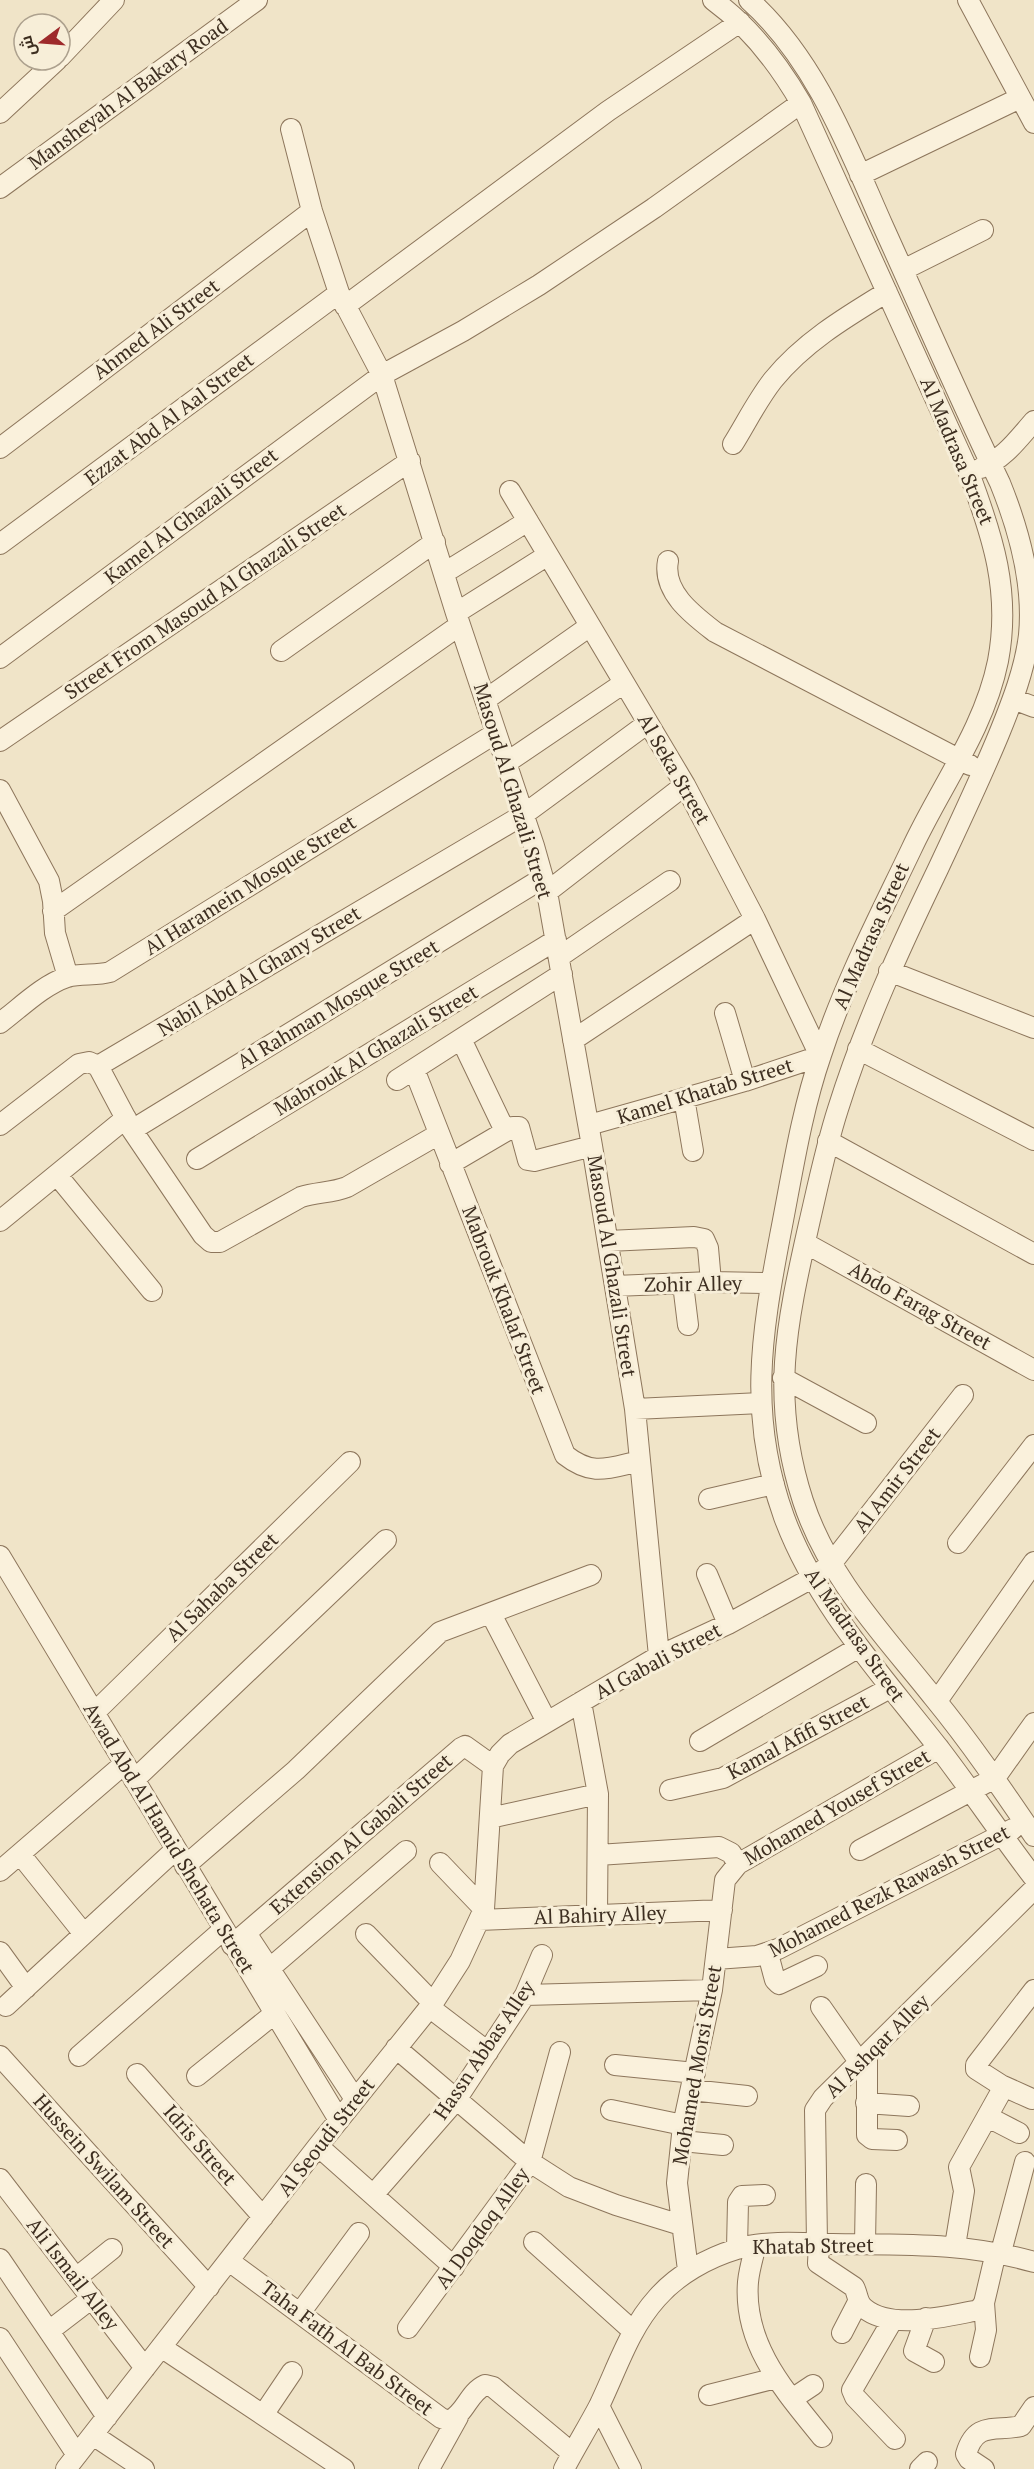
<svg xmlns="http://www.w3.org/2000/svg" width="1034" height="2469" viewBox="0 0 1034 2469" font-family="'PT Serif',Cairo,serif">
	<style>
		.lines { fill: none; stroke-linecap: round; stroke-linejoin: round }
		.minor-casing { stroke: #8d765c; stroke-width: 22 }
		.minor { stroke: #faf1dc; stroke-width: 20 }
		.labels { text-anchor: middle; stroke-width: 6; stroke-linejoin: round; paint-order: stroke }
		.street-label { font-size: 20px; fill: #3d2e20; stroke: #f7eed8 }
	</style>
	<rect width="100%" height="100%" fill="#f0e4c8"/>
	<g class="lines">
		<g class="minor-casing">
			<path id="minor" d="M713,0C750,27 778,63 801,103L969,473C993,537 1011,592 998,661C984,730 940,787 911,850C879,917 844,984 821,1055C801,1113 792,1175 780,1236C761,1336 748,1417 784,1517C816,1604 882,1675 938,1747C971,1790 1001,1835 1034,1878
				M749,0C815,59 848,147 883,226C922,312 959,398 1000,483C1019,530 1034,583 1029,635C1025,669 1012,702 999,734C980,780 959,824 938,869C900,948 864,1026 838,1109C826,1146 818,1185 809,1224C786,1326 770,1399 803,1501C828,1578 885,1636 934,1698C970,1742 1002,1789 1034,1836
				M968,0L1034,123
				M60,57L114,0
				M0,113L57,60
				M291,129L312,211L339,293L382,375L456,613L534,846L547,892L592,1146L635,1409L659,1656
				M860,175L1020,98
				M0,188L257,0
				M903,270L983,230
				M345,306L608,111L740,22
				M733,444C746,423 758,399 773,380C804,342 846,317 887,292
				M0,448L312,211
				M981,468C1004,459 1018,439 1034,421
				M510,491L685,785L755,919L820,1056L745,1081L589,1125
				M0,544L339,293
				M668,561C662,592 693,615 715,632L970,765
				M444,573L528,521
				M456,613L548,555
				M281,651L435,542
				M0,658L382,375L463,331L539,285L654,208L801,103
				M1013,699L1034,707
				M485,700L590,626
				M0,741L410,461
				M506,763L624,683
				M0,790L49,881L53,901L55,933L68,977
				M547,892L685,785
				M53,911L460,625
				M559,957L670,881
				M889,971L1034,1028
				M725,1013L745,1081
				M0,1023C20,1008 43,985 67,977C81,973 96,976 110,972L496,733
				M461,1039L505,1131
				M573,1040L755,919
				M858,1049L1034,1140
				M98,1066L523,815L648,723
				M98,1066L132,1130L203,1235L211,1242H220L301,1197C316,1192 332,1193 347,1187L439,1134
				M414,1069L565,1455C593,1477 608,1468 640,1461
				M397,1080L562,974
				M684,1098L693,1151
				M0,1125L79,1064L89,1062L98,1066
				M132,1130L543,878
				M828,1141L1034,1254
				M197,1159L556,940
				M450,1164L513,1127H519L528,1160L534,1161L592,1146
				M57,1175L152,1291
				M0,1221L126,1118
				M608,1241L694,1237L704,1239L708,1248L711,1282
				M805,1243L1034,1370
				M683,1284L688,1325
				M615,1286L711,1282L771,1283
				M783,1378L866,1423
				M635,1409L761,1403
				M709,1499L774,1484
				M958,1543L1034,1445
				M0,1556L339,2120
				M707,1574L728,1624
				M491,1614L547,1722
				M937,1701L1034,1562
				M581,1702L598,1794L597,1915
				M94,1713L350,1462
				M700,1741L859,1647
				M134,1780L386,1540
				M670,1790L723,1778L890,1688
				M490,1818L598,1794
				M860,1850L995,1778L1034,1723
				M20,1854L84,1934
				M598,1855L719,1847L731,1853L738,1864
				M440,1863L484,1909
				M185,1866L296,1770L440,1632L591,1575
				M0,1871L124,1764
				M479,1920L722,1910
				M246,1933L355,2099
				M366,1934L433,2003
				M232,1945L461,1748L465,1746L493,1766
				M0,1952L26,1988
				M768,1954L775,1980L779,1984L817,1966
				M716,1959L757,1956L778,1949L1013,1829
				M269,1969L406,1851
				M525,1995L712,1990
				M6,2006L175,1850
				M429,2007L488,2052
				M821,2007L860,2063
				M396,2048L530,2162L569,2187L616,2205L681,2225
				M0,2056L209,2287
				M79,2056L223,1930
				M867,2056V2135L872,2139L897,2140
				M615,2065L695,2073
				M137,2074L263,2217
				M197,2076L274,2014
				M1001,2085L1032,2099
				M691,2090L747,2096
				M866,2103L909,2106
				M611,2110L683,2125
				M988,2117L1019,2133
				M682,2141L723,2145
				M318,2146L454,2267
				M0,2179L145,2368
				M373,2195L456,2100L525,1995L542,1955
				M534,2242L633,2331
				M817,2243L815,2110L823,2098L1034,1889
				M819,2244L818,2263L854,2287C858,2294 857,2303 864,2308C891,2331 947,2316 979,2310L984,2303L996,2252
				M865,2244L866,2184
				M756,2245C753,2257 749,2270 748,2282C743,2345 785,2391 822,2437
				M955,2246L964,2191L959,2167L1002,2090L1001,2085L976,2069V2065L1034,1990
				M737,2248L738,2202L742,2196L765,2195
				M1001,2252L1025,2162
				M0,2259L107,2417
				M229,2261L441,2418L449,2421C466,2413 468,2393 485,2385L493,2387L572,2453
				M688,2270L677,2183L683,2125L712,1990L725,1880L738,1864L939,1748
				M76,2278L112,2249
				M300,2313L359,2233
				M926,2318L914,2351L934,2362
				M892,2321L852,2390L855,2397L895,2439
				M408,2328L530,2162L560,2052
				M49,2331L92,2298
				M842,2333L858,2302
				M0,2338L77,2455
				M161,2347L344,2469
				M980,2357L986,2330L984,2303
				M709,2395L776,2378
				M792,2399L813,2385
				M599,2406L631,2469
				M263,2415L292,2372
				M93,2435L144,2469
				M66,2469L318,2146L433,2003L460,1961L484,1909L493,1766L500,1754L510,1744L659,1656L728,1624L812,1578L831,1564L963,1395
				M429,2469L458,2417
				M564,2469C575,2448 588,2427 599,2406C617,2369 629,2329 657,2298C677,2275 707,2258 737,2249C763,2240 804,2243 832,2244C903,2245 964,2242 1034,2262
				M920,2469L927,2462
				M984,2469L969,2459L966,2454C976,2420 996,2432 1021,2426L1034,2407"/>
		</g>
		<use href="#minor" class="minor"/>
	</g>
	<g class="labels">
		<g class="street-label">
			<text transform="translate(128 94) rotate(-36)" y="7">Mansheyah Al Bakary Road</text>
			<text transform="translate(156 329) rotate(-37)" y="7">Ahmed Ali Street</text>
			<text transform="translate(169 419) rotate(-37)" y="7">Ezzat Abd Al Aal Street</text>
			<text transform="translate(957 451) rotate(67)" y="7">Al Madrasa Street</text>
			<text transform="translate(191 516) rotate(-37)" y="7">Kamel Al Ghazali Street</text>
			<text transform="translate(205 601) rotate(-34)" y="7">Street From Masoud Al Ghazali Street</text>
			<text transform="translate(674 769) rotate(60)" y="7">Al Seka Street</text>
			<text transform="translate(513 791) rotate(73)" y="7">Masoud Al Ghazali Street</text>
			<text transform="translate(250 885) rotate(-32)" y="7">Al Haramein Mosque Street</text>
			<text transform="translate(871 936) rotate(-66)" y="7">Al Madrasa Street</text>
			<text transform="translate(259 971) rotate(-31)" y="7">Nabil Abd Al Ghany Street</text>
			<text transform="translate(338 1004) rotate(-31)" y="7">Al Rahman Mosque Street</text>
			<text transform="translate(376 1050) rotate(-31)" y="7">Mabrouk Al Ghazali Street</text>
			<text transform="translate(705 1091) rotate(-17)" y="7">Kamel Khatab Street</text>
			<text transform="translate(612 1266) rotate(81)" y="7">Masoud Al Ghazali Street</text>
			<text transform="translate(693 1284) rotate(-1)" y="7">Zohir Alley</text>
			<text transform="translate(504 1300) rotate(69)" y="7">Mabrouk Khalaf Street</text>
			<text transform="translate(920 1306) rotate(29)" y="7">Abdo Farag Street</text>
			<text transform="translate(897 1480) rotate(-52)" y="7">Al Amir Street</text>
			<text transform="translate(222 1587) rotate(-44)" y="7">Al Sahaba Street</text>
			<text transform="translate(855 1635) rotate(55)" y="7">Al Madrasa Street</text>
			<text transform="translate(658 1661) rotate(-28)" y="7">Al Gabali Street</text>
			<text transform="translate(798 1737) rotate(-28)" y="7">Kamal Afifi Street</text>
			<text transform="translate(837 1807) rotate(-30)" y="7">Mohamed Yousef Street</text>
			<text transform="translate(361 1834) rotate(-41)" y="7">Extension Al Gabali Street</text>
			<text transform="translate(169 1838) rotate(59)" y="7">Awad Abd Al Hamid Shehata Street</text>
			<text transform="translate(889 1891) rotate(-27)" y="7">Mohamed Rezk Rawash Street</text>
			<text transform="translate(600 1915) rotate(-2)" y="7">Al Bahiry Alley</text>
			<text transform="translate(877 2046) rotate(-45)" y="7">Al Ashqar Alley</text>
			<text transform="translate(484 2050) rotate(-56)" y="7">Hassn Abbas Alley</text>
			<text transform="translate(697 2065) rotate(-80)" y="7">Mohamed Morsi Street</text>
			<text transform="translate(326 2137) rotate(-52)" y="7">Al Seoudi Street</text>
			<text transform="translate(200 2145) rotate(49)" y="7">Idris Street</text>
			<text transform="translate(104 2171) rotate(48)" y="7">Hussein Swilam Street</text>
			<text transform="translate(482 2228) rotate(-54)" y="7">Al Doqdoq Alley</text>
			<text transform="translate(813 2246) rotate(-1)" y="7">Khatab Street</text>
			<text transform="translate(73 2274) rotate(52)" y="7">Ali Ismail Alley</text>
			<text transform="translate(347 2348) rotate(37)" y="7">Taha Fath Al Bab Street</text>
		</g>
	</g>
	<g transform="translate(42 42) rotate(254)"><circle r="28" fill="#f7eed8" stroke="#ada18e" stroke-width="1.5"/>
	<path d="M0-4.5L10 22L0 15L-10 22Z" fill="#9e2a2b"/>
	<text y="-9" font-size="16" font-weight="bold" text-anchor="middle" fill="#3d2e20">ش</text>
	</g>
</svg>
